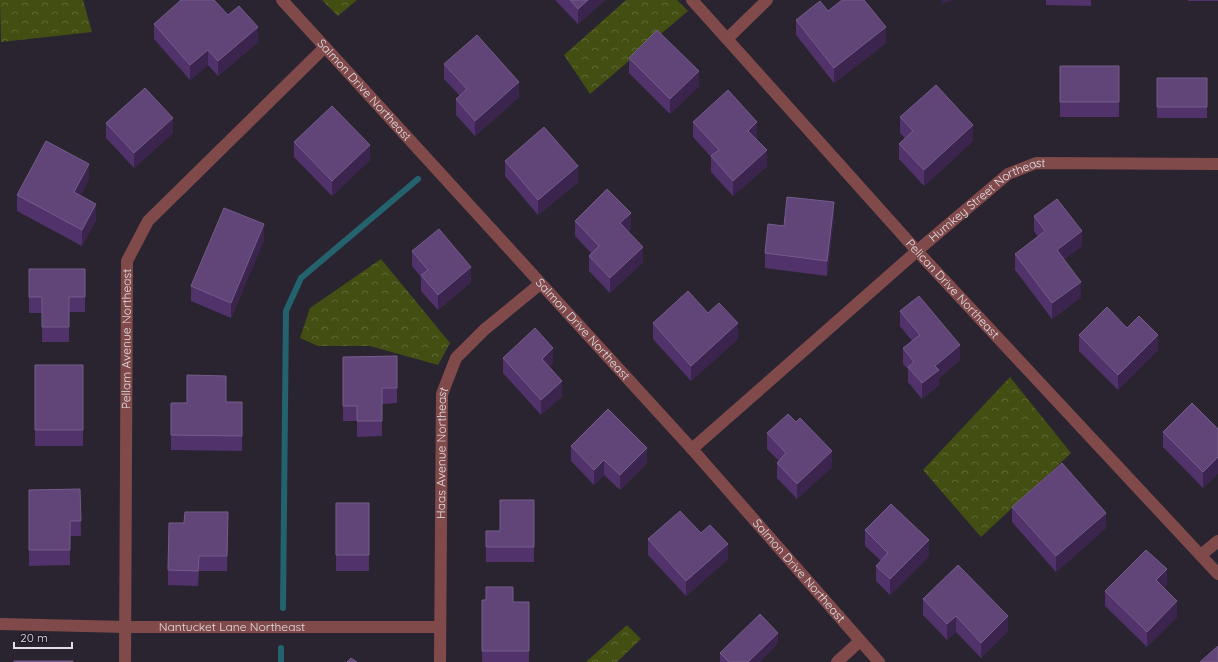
<svg xmlns="http://www.w3.org/2000/svg" width="1218" height="662" viewBox="0 0 1218 662" font-family="Quicksand,sans-serif">
	<style>
		.forest { fill: url(#forest-crowns) }
		.lines { fill: none; stroke-linecap: round; stroke-linejoin: round }
		.stream { stroke: #24626d; stroke-width: 6 }
		.minor { stroke: #814a4a; stroke-width: 12 }
		.wall { fill: #51326b }
		.shaded-wall { fill: #3b254e }
		.building { fill: #614478; stroke: #755c8a }
		.labels { text-anchor: middle; stroke-width: 4; stroke-linejoin: round; paint-order: stroke }
		.street-label { font-size: 12px; fill: #e2dee6; stroke: #201a27 }
	</style>
	<defs>
		<pattern id="forest-crowns" width="20" height="18" patternUnits="userSpaceOnUse"><rect width="20" height="18" fill="#434f12"/><path d="M2 6a3 3 0 1 1 6 0M12 15a3 3 0 1 1 6 0" fill="none" stroke="#5e6834"/></pattern>
	</defs>
	<rect width="100%" height="100%" fill="#2a2431"/>
	<path class="forest" d="M0,0H83L92,32L1,42Z
		M322,0H357L338,16Z
		M626,0H677L688,11L590,94L564,55Z
		M381,259L450,343L438,365L370,346H318L300,338L310,308Z
		M1010,377L1071,453L981,537L923,470Z
		M627,625L641,639L617,662H586Z"/>
	<g class="lines">
		<path class="stream" d="M283,608L286,311L301,278L418,179
			M281,662V648"/>
		<g class="minor">
			<path id="s1" d="M282,0L692,449L879,662"/>
			<path id="s2" d="M692,0L917,251L1218,574"/>
			<path d="M727,39L767,0"/>
			<path id="s3" d="M692,449L917,251L1008,174L1036,163L1218,164"/>
			<path d="M1201,555L1218,541"/>
			<path id="s4" d="M0,624L126,627H440"/>
			<path id="s5" d="M125,662L127,261L148,221L325,47"/>
			<path id="s6" d="M440,662L442,394L456,358L484,330L540,284"/>
			<path d="M837,662L860,641"/>
		</g>
	</g>
	<path class="wall" d="M555,0H605L578,24Z
		M1046,0H1091V6L1046,5Z
		M1188,0H1218V1H1188Z
		M828,11L886,43L834,83L796,35V20Z
		M228,15L258,42L218,76L208,65L190,80L154,39V24Z
		M629,58L699,86L670,114L629,73Z
		M444,64L519,97L475,136L456,115V99L460,96L444,79Z
		M1060,66H1119V117H1060Z
		M1157,78H1207V118H1157Z
		M900,117L973,141L924,186L899,159V144L905,138L900,133Z
		M693,122L757,137L756,139L767,166L733,196L711,172V157L693,137Z
		M106,123L173,133L134,168L106,138Z
		M294,142L370,160L332,196L294,157Z
		M505,161L578,182L538,215L505,176Z
		M89,179L80,196L96,220L82,246L17,211V195Z
		M1034,216L1082,246L1064,259L1081,297L1052,319L1015,270V254L1038,237L1034,231Z
		M834,218L827,276L765,268V253L784,226Z
		M575,221L631,229L628,231L643,262L610,293L589,271V256L591,253L575,236Z
		M264,240L231,318L191,301V286Z
		M412,251L471,282L438,310L421,291V277L412,266Z
		M29,269H85V312H69V342H42V313H29Z
		M900,311L960,360L939,378V385L922,399L908,382V369L903,364V348L912,341L900,326Z
		M708,313L738,339L691,381L653,339V323Z
		M1127,328L1158,350L1118,390L1079,351V335Z
		M397,356V403L382,404V436L357,437V421H343V357Z
		M503,358L553,363L549,367L562,396L541,415L503,373Z
		M35,365H83V446H35Z
		M226,402H242V451L171,450V403Z
		M1218,429V473L1203,488L1163,447V432Z
		M767,433L832,467L797,499L777,478V463L779,461L767,449Z
		M571,446L647,463L620,490L604,475L594,485L571,461Z
		M80,489L81,536H70V565L29,566V490Z
		M534,500V562H486V531H500Z
		M336,503H369V571H336Z
		M1012,507L1106,528L1056,572L1012,522Z
		M228,528L227,571H199L198,586L168,585V570Z
		M865,530L929,556L890,595L876,581V566L881,561L865,546Z
		M701,533L728,559L686,596L648,555V539Z
		M1167,585L1163,588L1177,617L1147,647L1105,606V591Z
		M923,599L1008,631L981,658L956,632L947,640L923,615Z
		M482,600L513,602H529V662H482Z
		M778,643L759,662H720V653Z"/>
	<path class="shaded-wall" d="M588,0H605L578,24V9Z
		M942,0H952L942,4Z
		M258,27V42L218,76V61Z
		M886,27V43L834,83V68Z
		M208,50V65L190,80V65Z
		M699,71V86L670,114V99Z
		M519,82V97L475,136V121Z
		M173,118V133L134,168V153Z
		M757,122V137L748,146V131Z
		M973,125V141L924,186V170Z
		M370,145V160L332,196V181Z
		M767,150V166L733,196V181Z
		M89,164V179L74,208V192Z
		M578,166V182L538,215V200Z
		M834,202V218L827,276V261Z
		M96,204V220L82,246V230Z
		M631,213V229L620,238V223Z
		M264,224V240L231,318V303Z
		M1082,231V246L1057,265V250Z
		M643,247V262L610,293V278Z
		M471,267V282L438,310V295Z
		M1081,282V297L1052,319V303Z
		M738,323V339L691,381V366Z
		M1158,335V350L1118,390V375Z
		M960,345V360L939,378V385L922,399V383L935,366Z
		M553,348V363L542,374V359Z
		M562,381V396L541,415V400Z
		M647,448V463L620,490V475Z
		M832,451V467L797,499V484Z
		M1218,457V473L1203,488V472Z
		M604,460V475L594,485V470Z
		M1106,513V528L1056,572V556Z
		M929,540V556L890,595V579Z
		M728,544V559L686,596V581Z
		M1167,569V585L1156,596V580Z
		M1177,601V617L1147,647V632Z
		M956,616V632L947,640V624Z
		M1008,616V631L981,658V643Z
		M778,633V643L759,662H748Z"/>
	<path class="building" d="M181,0H214L228,15L239,6L258,27L218,61L208,50L190,65L154,24Z
		M570,0H588L578,9Z
		M842,0H864L886,27L834,68L796,20L820,1L828,11Z
		M657,30L699,71L670,99L629,58Z
		M477,35L519,82L475,121L456,99L467,89L444,64Z
		M1060,66H1119V102H1060Z
		M1157,78H1207V107H1157Z
		M936,85L973,125L924,170L899,144L913,131L900,117Z
		M145,88L173,118L134,153L106,123Z
		M728,90L757,122L748,131L767,150L733,181L711,156L719,150L693,122Z
		M332,106L370,145L332,181L294,142Z
		M544,127L578,166L538,200L505,161Z
		M46,141L89,164L74,192L96,204L82,230L17,195Z
		M607,189L631,213L620,223L643,247L610,278L589,256L599,246L575,221Z
		M787,197L834,202L827,261L765,253L768,224L784,226Z
		M1057,199L1082,231L1057,250L1081,282L1052,303L1015,254L1045,231L1034,216Z
		M224,208L264,224L231,303L191,286Z
		M439,229L471,267L438,295L421,275L428,270L412,251Z
		M29,269H85V297H69V327H42V297H29Z
		M688,291L708,313L719,303L738,323L691,366L653,323Z
		M919,296L960,345L935,366L939,370L922,383L908,367L914,362L903,348L920,335L900,311Z
		M1107,307L1127,328L1139,316L1158,335L1118,375L1079,335Z
		M535,328L553,348L542,359L562,381L541,400L503,358Z
		M397,356V388H382V421H357V406H343V357Z
		M35,365H83V430H35Z
		M187,375L226,376V402H242V436L171,435V403H187Z
		M1192,403L1218,429V457L1203,472L1163,432Z
		M608,409L647,448L620,475L604,460L594,470L571,446Z
		M788,414L796,422L800,418L832,451L797,484L777,463L786,453L767,433Z
		M1062,463L1106,513L1056,556L1012,507Z
		M80,489L81,521H70V550H29V490Z
		M500,500H534V547H486V531H500Z
		M336,503H369V555H336Z
		M891,504L929,540L890,579L876,566L888,553L865,530Z
		M680,511L701,533L710,525L728,544L686,581L648,539Z
		M185,512H228L227,556H199L198,571L168,570L169,523H184Z
		M1146,550L1167,569L1156,580L1177,601L1147,632L1105,591Z
		M958,565L1008,616L981,643L956,616L947,624L923,599Z
		M486,587H513V602H529V651H482V600H486Z
		M760,614L778,633L748,662H729L720,653Z
		M1218,646V662H1200Z
		M351,658L357,662H347Z
		M14,661H73V662H14Z"/>
	<g class="labels">
		<g class="street-label">
			<text dy="4" stroke="none"><textPath href="#s1" startOffset="122">Salmon Drive Northeast</textPath></text>
			<text dy="4" stroke="none"><textPath href="#s3" startOffset="388">Humkey Street Northeast</textPath></text>
			<text dy="4" stroke="none"><textPath href="#s2" startOffset="389">Pelican Drive Northeast</textPath></text>
			<text dy="4" stroke="none"><textPath href="#s1" startOffset="446">Salmon Drive Northeast</textPath></text>
			<text dy="4" stroke="none"><textPath href="#s5" startOffset="323">Pellam Avenue Northeast</textPath></text>
			<text dy="4" stroke="none"><textPath href="#s6" startOffset="209">Haas Avenue Northeast</textPath></text>
			<text dy="4" stroke="none"><textPath href="#s1" startOffset="770">Salmon Drive Northeast</textPath></text>
			<text dy="4" stroke="none"><textPath href="#s4" startOffset="232">Nantucket Lane Northeast</textPath></text>
		</g>
	</g>
	<path d="M14 642v6h58v-6" fill="none" stroke="#e2dee6" stroke-width="2"/>
	<text x="20" y="642" font-size="12" fill="#e2dee6" stroke="#201a27" stroke-width="3" paint-order="stroke">20 m</text>
</svg>
